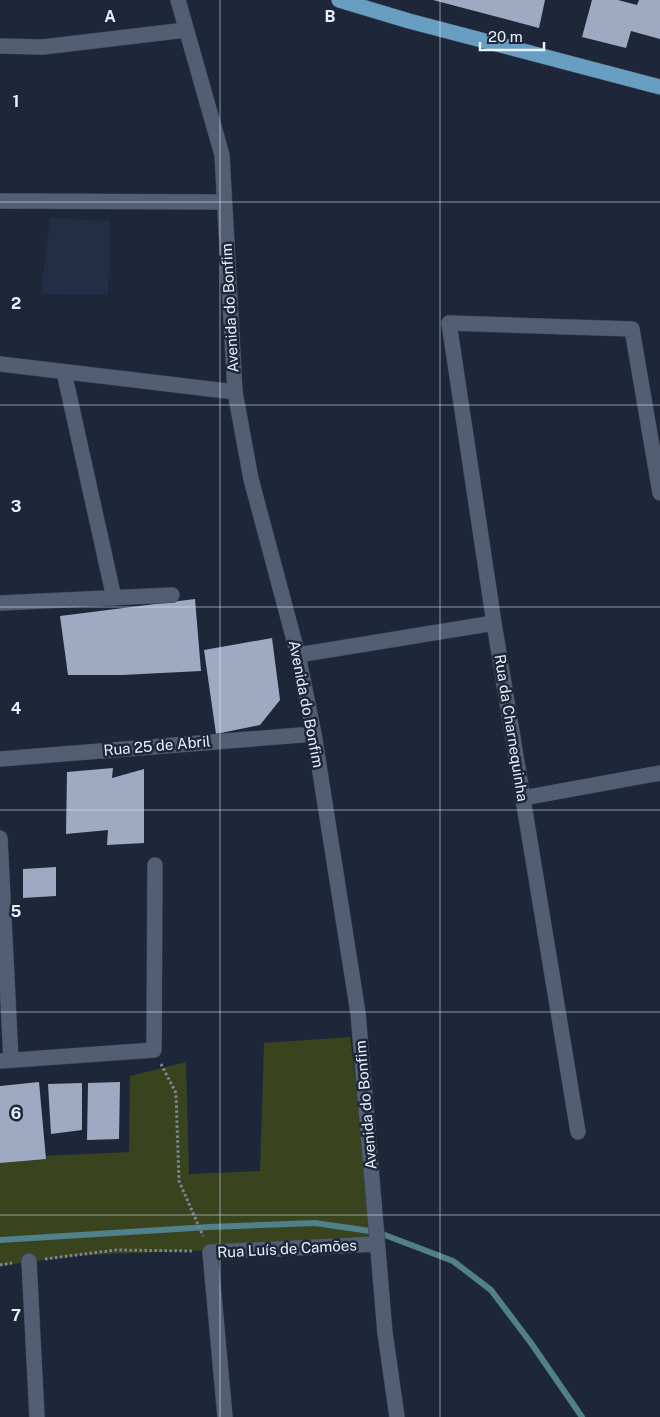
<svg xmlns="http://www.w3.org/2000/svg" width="660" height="1417" viewBox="0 0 660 1417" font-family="'Public Sans',sans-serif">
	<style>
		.built { fill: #212e46 }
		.green { fill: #39431e }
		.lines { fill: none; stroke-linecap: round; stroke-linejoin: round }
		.stream { stroke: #50808a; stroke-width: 6 }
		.building { fill: #9daac1 }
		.minor-casing { stroke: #3d4555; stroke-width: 16 }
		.major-casing { stroke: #3d4555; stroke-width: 16 }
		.path { stroke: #7d8695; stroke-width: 3; stroke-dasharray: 2.5 2.5; stroke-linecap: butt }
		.minor { stroke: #525e73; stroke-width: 15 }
		.major { stroke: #689ec1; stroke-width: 15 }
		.grid { fill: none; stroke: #e9f0fd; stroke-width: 1; stroke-opacity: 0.55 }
		.labels { text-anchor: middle; stroke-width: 5; stroke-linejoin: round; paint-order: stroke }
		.street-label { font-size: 15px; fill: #e9f0fd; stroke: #1d2739 }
		.grid-label { font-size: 16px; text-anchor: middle; font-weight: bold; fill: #e9f0fd; stroke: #1d2739; stroke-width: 5; stroke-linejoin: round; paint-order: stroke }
	</style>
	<rect width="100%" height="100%" fill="#1d2739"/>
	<path class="built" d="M50,218L110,221L108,295L41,294Z"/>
	<path class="green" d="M350,1037L377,1244L82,1255L0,1266V1158L129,1152L130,1076L186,1062L189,1174L260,1171L264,1043Z"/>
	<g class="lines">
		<path class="stream" d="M0,1240L209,1227L315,1223L377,1232L453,1261L491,1290L531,1343L582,1417"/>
	</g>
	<path class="building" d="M433,0H545L539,28Z
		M592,0H618L637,5L639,0H660V39L631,31L626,48L582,37Z
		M195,599L201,671L122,675H68L60,616Z
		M272,638L280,700L260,725L216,734L204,650Z
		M113,768L112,778L144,769V843L107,845L108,830L66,834L67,772Z
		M56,867V896L23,898V869Z
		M39,1082L46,1159L0,1163V1086Z
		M120,1082L119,1139L87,1140L88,1083Z
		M82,1083V1130L51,1134L48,1084Z"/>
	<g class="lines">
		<g class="minor-casing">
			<path id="minor" d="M178,0L222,155L235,392L251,479L298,655L314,734L358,1013L385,1333L397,1417
				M0,46L43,47L186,30
				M0,201L224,202
				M0,364L235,392
				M64,372L114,598
				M0,603L172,595
				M298,655L494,623
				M0,759L314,734
				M523,798L660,773
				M0,838L11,1060
				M0,1061L154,1050L155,865
				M578,1132L494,623L449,323L632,329L660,493
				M29,1261L37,1417
				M225,1417L210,1252L377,1244"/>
		</g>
		<g class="major-casing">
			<path id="major" d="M339,0L409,21L660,87"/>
		</g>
		<path class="path" d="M161,1064L176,1093L179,1181L203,1236
			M45,1259L116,1250L193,1251
			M0,1265L12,1263"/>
		<use href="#minor" class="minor"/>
		<use href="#major" class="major"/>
	</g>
	<path class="grid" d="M220,0V1417M440,0V1417M0,202H660M0,405H660M0,607H660M0,810H660M0,1012H660M0,1215H660"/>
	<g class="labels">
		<g class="street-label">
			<text transform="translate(230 308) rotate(-93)" y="5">Avenida do Bonfim</text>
			<text transform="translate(306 704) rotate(79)" y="5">Avenida do Bonfim</text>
			<text transform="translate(511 728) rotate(81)" y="5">Rua da Charnequinha</text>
			<text transform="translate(157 746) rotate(-5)" y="5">Rua 25 de Abril</text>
			<text transform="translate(366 1105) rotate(-95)" y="5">Avenida do Bonfim</text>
			<text transform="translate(287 1249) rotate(-3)" y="5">Rua Luís de Camões</text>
		</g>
	</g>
	<g class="grid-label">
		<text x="110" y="22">A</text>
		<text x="330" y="22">B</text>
		<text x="16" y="107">1</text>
		<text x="16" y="309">2</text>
		<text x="16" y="512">3</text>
		<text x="16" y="714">4</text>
		<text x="16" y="917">5</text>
		<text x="16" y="1119">6</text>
		<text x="16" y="1321">7</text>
	</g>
	<path d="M480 42v8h64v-8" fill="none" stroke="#e9f0fd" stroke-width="2.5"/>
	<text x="488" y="42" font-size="15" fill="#e9f0fd" stroke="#1d2739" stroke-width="4" paint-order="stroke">20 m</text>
</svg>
